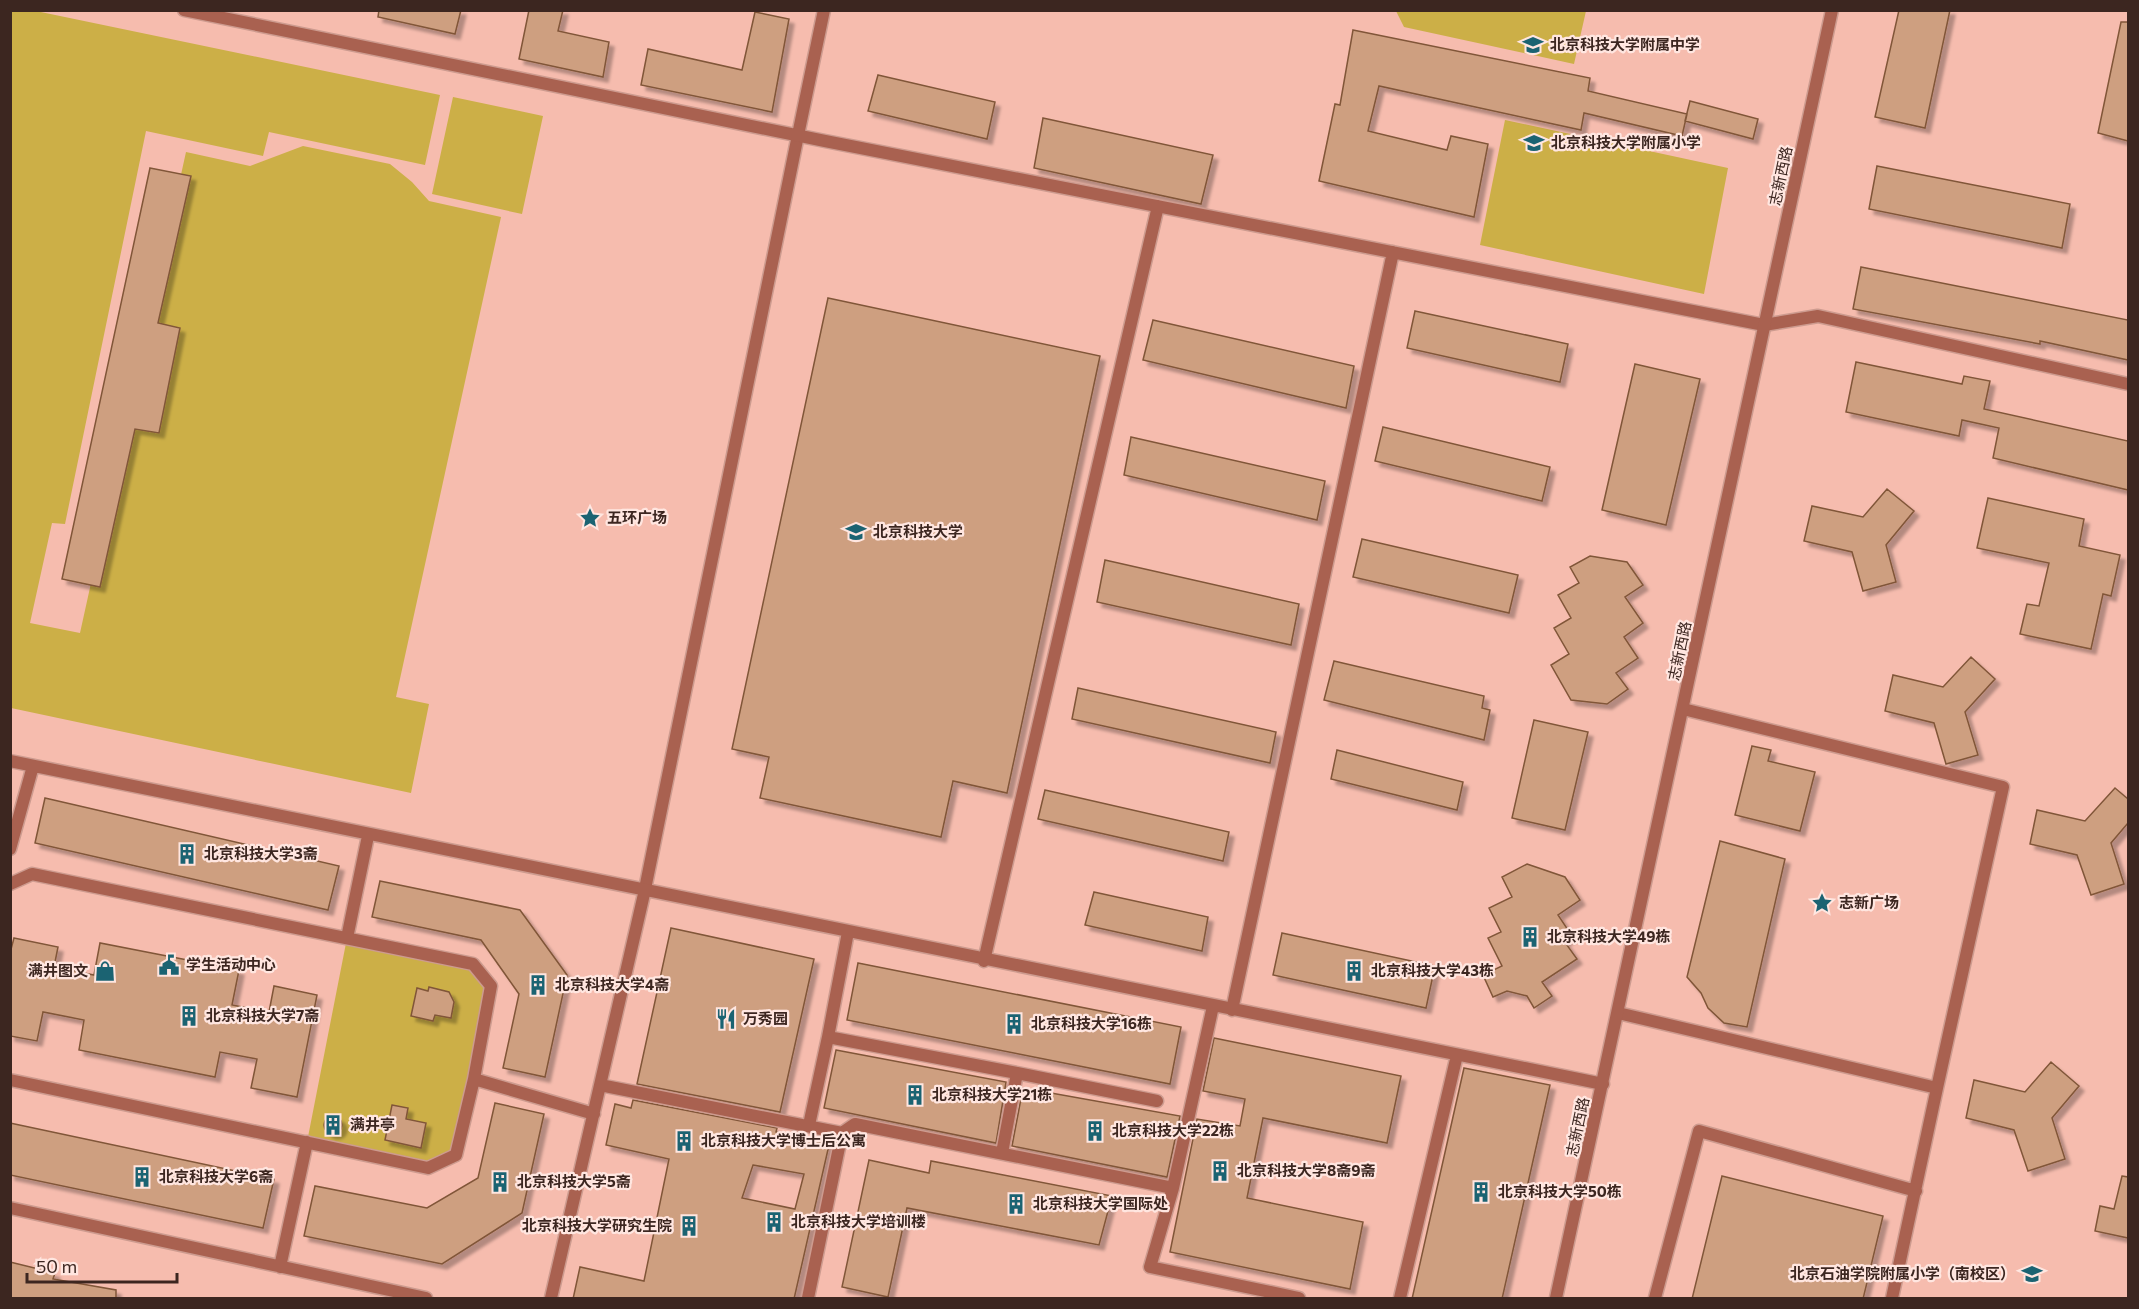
<svg xmlns="http://www.w3.org/2000/svg" width="2139" height="1309" viewBox="0 0 2139 1309" font-family="Commissioner,'Noto Sans SC',sans-serif">
	<style>
		.green { fill: #ccaf47 }
		.building { fill: #ce9f80; stroke: #815639; stroke-width: 1.5; fill-rule: evenodd; filter: url(#shadow) }
		.lines { fill: none; stroke-linecap: round; stroke-linejoin: round }
		.pedestrian-casing { stroke: #cd9b8f; stroke-width: 15 }
		.minor-casing { stroke: #cd9b8f; stroke-width: 15 }
		.tertiary-casing { stroke: #cd9b8f; stroke-width: 15 }
		.pedestrian { stroke: #a96150; stroke-width: 12 }
		.minor { stroke: #a96150; stroke-width: 12 }
		.tertiary { stroke: #a96150; stroke-width: 12 }
		.labels { text-anchor: middle; stroke-width: 4.5; stroke-linejoin: round; paint-order: stroke }
		.poi-label { font-size: 15px; font-weight: bold; fill: #3c2620; stroke: #ffe6e0; text-anchor: start }
		.street-label { font-size: 15px; fill: #3c2620; stroke: #ffe6e0 }
	</style>
	<defs>
		<filter id="shadow"><feDropShadow dx="5" dy="5" stdDeviation="1.5" flood-color="#0004"/></filter>
	</defs>
	<rect width="100%" height="100%" fill="#f6bcae"/>
	<path class="green" d="M11,11H36L440,95L425,165L269,132L263,156L146,131L65,524L52,523L30,623L80,633L186,152L250,166L303,146L390,164L412,182L429,201L501,217L396,697L429,704L411,793L11,708Z
		M1396,11H1586L1574,64L1404,27Z
		M453,97L543,116L522,214L432,194Z
		M1505,120L1728,168L1704,294L1480,245Z
		M347,938L473,964L491,986L456,1155L428,1168L307,1142Z"/>
	<path class="building" d="M379,10H461L455,34L378,17Z
		M529,10H563L558,31L609,42L603,77L519,59Z
		M1899,10H1950L1925,128L1875,117Z
		M755,12L789,19L772,112L641,85L648,49L742,70Z
		M2121,22H2128V141L2098,133Z
		M1353,30L1590,78L1588,91L1687,114L1682,136L1584,113L1581,130L1379,86L1368,131L1447,150L1451,136L1488,144L1474,217L1319,181L1335,104L1340,105Z
		M878,75L995,102L987,139L868,111Z
		M1690,101L1758,119L1753,139L1685,121Z
		M1043,118L1213,155L1201,204L1034,168Z
		M1877,166L2070,204L2062,248L1869,209Z
		M150,168L191,176L158,323L180,328L159,433L135,429L100,587L62,579Z
		M1861,267L2128,320V360L2040,341V344L1853,309Z
		M828,298L1100,356L1007,793L953,781L941,837L760,798L769,757L732,749Z
		M1415,311L1568,344L1560,382L1407,348Z
		M1153,320L1354,366L1346,408L1143,360Z
		M1856,362L1962,384L1964,376L1990,381L1984,409L2128,441V490L1993,458L1999,428L1962,420L1959,436L1846,412Z
		M1635,364L1700,379L1666,525L1602,510Z
		M1383,427L1550,467L1542,501L1375,461Z
		M1131,437L1325,481L1317,520L1124,475Z
		M1887,489L1914,511L1886,545L1896,582L1863,591L1852,552L1804,541L1812,506L1863,517Z
		M1988,498L2084,519L2079,546L2120,555L2111,596L2103,594L2091,649L2020,634L2027,604L2039,606L2049,563L1977,548Z
		M1362,539L1518,575L1509,613L1353,577Z
		M1590,556L1627,562L1643,585L1625,597L1643,623L1624,637L1638,658L1616,673L1628,689L1607,704L1571,700L1551,665L1569,654L1554,628L1571,618L1558,595L1579,583L1570,567Z
		M1105,560L1299,604L1291,645L1097,602Z
		M1971,657L1995,679L1965,712L1978,755L1946,764L1934,723L1885,711L1893,675L1943,687Z
		M1334,661L1484,696L1482,708L1490,710L1484,740L1324,700Z
		M1078,688L1276,732L1270,763L1072,719Z
		M1534,720L1588,732L1565,830L1512,818Z
		M1752,746L1771,750L1768,761L1815,772L1800,831L1735,815Z
		M1337,750L1463,782L1457,810L1331,779Z
		M2115,788L2128,799V823L2111,843L2124,884L2091,895L2077,855L2030,844L2037,810L2085,821Z
		M1045,790L1229,832L1223,861L1038,819Z
		M45,798L339,866L328,910L35,843Z
		M1720,841L1785,859L1747,1027L1724,1023L1708,1008L1701,993L1687,977Z
		M1527,864L1565,877L1580,900L1558,915L1572,936L1564,941L1577,959L1542,982L1552,996L1534,1008L1527,996L1507,991L1493,997L1483,975L1502,966L1488,938L1501,932L1489,908L1512,897L1502,877Z
		M380,881L520,910L567,975L545,1077L503,1068L519,994L481,940L372,917Z
		M1094,892L1208,917L1202,951L1085,925Z
		M671,928L814,959L780,1112L637,1084Z
		M1282,933L1435,966L1426,1008L1273,975Z
		M14,938L58,947L54,967L94,975L100,943L239,970L232,1005L269,1012L274,986L317,995L297,1097L251,1088L257,1059L220,1052L215,1077L79,1050L84,1020L43,1012L37,1041L10,1036V953Z
		M858,963L1181,1027L1170,1084L847,1020Z
		M429,987L449,992L454,1002L451,1018L435,1015L433,1021L411,1016L417,988L428,991Z
		M1214,1038L1401,1076L1387,1143L1263,1118L1247,1198L1363,1222L1350,1289L1170,1252L1197,1119L1240,1126L1245,1099L1203,1091Z
		M836,1050L1006,1082L996,1143L824,1108Z
		M2051,1062L2079,1086L2052,1118L2065,1159L2028,1171L2014,1130L1966,1118L1974,1080L2025,1092Z
		M1464,1068L1550,1085L1502,1299H1412Z
		M1023,1088L1180,1116L1167,1177L1012,1146Z
		M633,1100L777,1128L776,1132L829,1145L794,1299H573L580,1267L644,1281L669,1159L606,1145L615,1104L631,1108ZM753,1165L804,1174L795,1209L742,1198Z
		M495,1103L544,1114L522,1213L442,1264L304,1236L315,1186L427,1208L478,1178Z
		M392,1105L408,1108L406,1119L426,1123L421,1148L385,1140Z
		M324 1125a9 9 0 1 1 18 0a9 9 0 1 1-18 0Z
		M10,1123L274,1179L263,1228L10,1175Z
		M869,1160L929,1173L931,1161L1112,1196L1099,1245L907,1208L888,1297L842,1287Z
		M1722,1176L1883,1216L1863,1299H1692Z
		M2122,1176L2128,1177V1238L2095,1231L2100,1206L2114,1209Z
		M10,1262L55,1273L53,1279L116,1290V1299H10Z"/>
	<g class="lines">
		<g class="pedestrian-casing">
			<path id="pedestrian" d="M644,894L798,135"/>
		</g>
		<g class="minor-casing">
			<path id="minor" d="M184,10L825,141L1764,325L1818,316L2128,384
				M798,135L824,10
				M10,761C541,872 1072,979 1603,1084
				M10,849L33,766
				M10,884L32,874L473,964L491,986L474,1079L594,1114
				M347,938L368,836
				M984,961L1158,206
				M1232,1010L1393,252
				M1618,1013L1937,1088L2003,787L1683,709
				M828,1037L848,932
				M10,1080L428,1168L456,1155L474,1079
				M600,1085L842,1133L855,1124L1173,1188L1213,1006
				M809,1125L828,1037L1017,1073
				M1002,1153L1017,1073L1157,1101
				M1173,1188L1150,1267L1299,1298
				M10,1208L426,1298
				M280,1267L307,1142
				M551,1298L644,894
				M808,1298L842,1133
				M1400,1298L1457,1055
				M1655,1298L1699,1131L1916,1191
				M1892,1298L1937,1088"/>
		</g>
		<g class="tertiary-casing">
			<path id="tertiary" d="M1556,1298L1832,10"/>
		</g>
		<use href="#pedestrian" class="pedestrian"/>
		<use href="#minor" class="minor"/>
		<use href="#tertiary" class="tertiary"/>
	</g>
	<defs>
		<g id="school-bare" transform="scale(1.62)"><path d="M0-5L7-2L0 1L-7-2ZM-4 1L0 2.5L4 1V4Q0 6-4 4Z" fill="#1b6372" stroke="#ffe6e0" stroke-width="2.5" paint-order="stroke"/></g>
		<g id="sight-bare" transform="scale(1.62)"><path d="M0-6L1.8-2.2L6-1.7L2.9 1.2L3.7 5.4L0 3.3L-3.7 5.4L-2.9 1.2L-6-1.7L-1.8-2.2Z" fill="#1b6372" stroke="#ffe6e0" stroke-width="2.5" paint-order="stroke"/></g>
		<g id="university-bare" transform="scale(1.62)"><path d="M0-5L7-2L0 1L-7-2ZM-4 1L0 2.5L4 1V4Q0 6-4 4Z" fill="#1b6372" stroke="#ffe6e0" stroke-width="2.5" paint-order="stroke"/></g>
		<g id="building-bare" transform="scale(1.62)"><path d="M-4-6H4V6H1V3H-1V6H-4ZM-2.5-4.3h1.7v1.8h-1.7ZM.8-4.3h1.7v1.8H.8ZM-2.5-1h1.7V.8h-1.7ZM.8-1h1.7V.8H.8Z" fill="#1b6372" stroke="#ffe6e0" stroke-width="2.5" paint-order="stroke"/></g>
		<g id="civic-bare" transform="scale(1.62)"><path d="M-.6-6.5H3V-4.5H.6V-3L4-1V1h2V6H-6V1h2V-1L-.6-3ZM-1.2 2.5V6h2.4V2.5Z" fill="#1b6372" stroke="#ffe6e0" stroke-width="2.5" paint-order="stroke"/></g>
		<g id="shop-bare" transform="scale(1.62)"><path d="M-5-2.5h2.3a2.7 3.5 0 0 1 5.4 0H5L5.5 6h-11ZM-1.5-2.5h3a1.5 2.3 0 0 0-3 0Z" fill="#1b6372" stroke="#ffe6e0" stroke-width="2.5" paint-order="stroke"/></g>
		<g id="restaurant-bare" transform="scale(1.62)"><path d="M-5-6h1v4h1v-4h1v4h1v-4h1v5L-1.5 .5V6h-2V.5L-5-1ZM5-6V6H3V1.5H1.5Q1.5-4 5-6Z" fill="#1b6372" stroke="#ffe6e0" stroke-width="2.5" paint-order="stroke"/></g>
	</defs>
	<g fill-rule="evenodd">
		<use href="#school-bare" x="1533" y="45"/>
		<use href="#school-bare" x="1534" y="143"/>
		<use href="#sight-bare" x="590" y="518"/>
		<use href="#university-bare" x="856" y="532"/>
		<use href="#building-bare" x="187" y="854"/>
		<use href="#sight-bare" x="1822" y="903"/>
		<use href="#building-bare" x="1530" y="937"/>
		<use href="#civic-bare" x="169" y="965"/>
		<use href="#shop-bare" x="105" y="971"/>
		<use href="#building-bare" x="1354" y="971"/>
		<use href="#building-bare" x="538" y="985"/>
		<use href="#building-bare" x="189" y="1016"/>
		<use href="#restaurant-bare" x="726" y="1019"/>
		<use href="#building-bare" x="1014" y="1024"/>
		<use href="#building-bare" x="915" y="1095"/>
		<use href="#building-bare" x="333" y="1125"/>
		<use href="#building-bare" x="1095" y="1131"/>
		<use href="#building-bare" x="684" y="1141"/>
		<use href="#building-bare" x="1220" y="1171"/>
		<use href="#building-bare" x="142" y="1177"/>
		<use href="#building-bare" x="500" y="1182"/>
		<use href="#building-bare" x="1481" y="1192"/>
		<use href="#building-bare" x="1016" y="1204"/>
		<use href="#building-bare" x="774" y="1222"/>
		<use href="#building-bare" x="689" y="1226"/>
		<use href="#school-bare" x="2032" y="1274"/>
	</g>
	<g class="labels">
		<g class="poi-label">
			<text x="1550" y="50">北京科技大学附属中学</text>
			<text x="1551" y="148">北京科技大学附属小学</text>
			<text x="607" y="523">五环广场</text>
			<text x="873" y="537">北京科技大学</text>
			<text x="204" y="859">北京科技大学3斋</text>
			<text x="1839" y="908">志新广场</text>
			<text x="1547" y="942">北京科技大学49栋</text>
			<text x="186" y="970">学生活动中心</text>
			<text x="88" y="976" text-anchor="end">满井图文</text>
			<text x="1371" y="976">北京科技大学43栋</text>
			<text x="555" y="990">北京科技大学4斋</text>
			<text x="206" y="1021">北京科技大学7斋</text>
			<text x="743" y="1024">万秀园</text>
			<text x="1031" y="1029">北京科技大学16栋</text>
			<text x="932" y="1100">北京科技大学21栋</text>
			<text x="350" y="1130">满井亭</text>
			<text x="1112" y="1136">北京科技大学22栋</text>
			<text x="701" y="1146">北京科技大学博士后公寓</text>
			<text x="1237" y="1176">北京科技大学8斋9斋</text>
			<text x="159" y="1182">北京科技大学6斋</text>
			<text x="517" y="1187">北京科技大学5斋</text>
			<text x="1498" y="1197">北京科技大学50栋</text>
			<text x="1033" y="1209">北京科技大学国际处</text>
			<text x="791" y="1227">北京科技大学培训楼</text>
			<text x="672" y="1231" text-anchor="end">北京科技大学研究生院</text>
			<text x="2015" y="1279" text-anchor="end">北京石油学院附属小学（南校区）</text>
		</g>
		<g class="street-label">
			<text transform="translate(1781 176) rotate(-78)" y="5">志新西路</text>
			<text transform="translate(1680 651) rotate(-78)" y="5">志新西路</text>
			<text transform="translate(1578 1127) rotate(-78)" y="5">志新西路</text>
		</g>
	</g>
	<rect width="2139" height="1309" fill="none" stroke="#3c2620" stroke-width="24"/>
	<path d="M27 1273v9h150v-9" fill="none" stroke="#3c2620" stroke-width="3"/>
	<text x="36" y="1273" font-size="18" fill="#3c2620" stroke="#ffe6e0" stroke-width="4.5" paint-order="stroke">50 m</text>
</svg>
